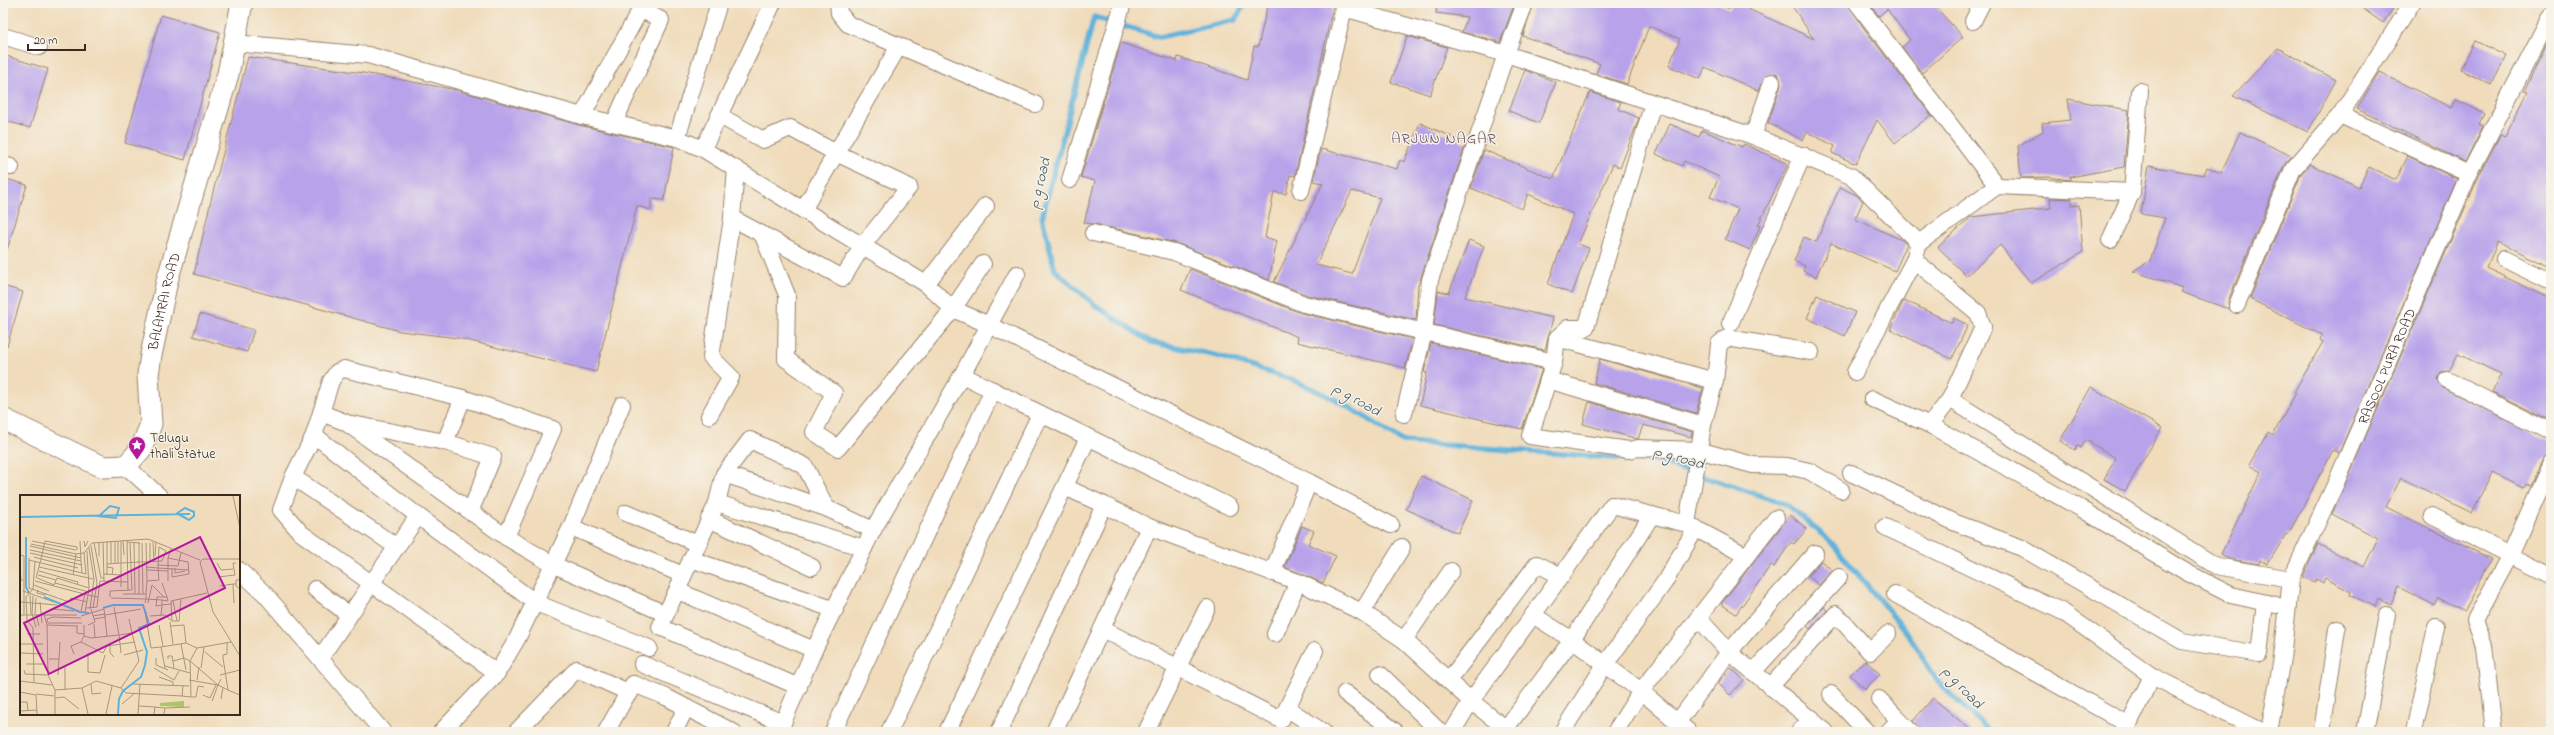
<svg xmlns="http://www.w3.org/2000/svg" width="2554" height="735" viewBox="0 0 2554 735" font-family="'Indie Flower',sans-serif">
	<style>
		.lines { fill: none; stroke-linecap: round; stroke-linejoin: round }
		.stream { stroke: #5fb2db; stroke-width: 5.5 }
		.building { fill: #b8a3ea; fill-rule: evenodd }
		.minor-casing { stroke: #96836c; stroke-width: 18 }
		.tertiary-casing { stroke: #96836c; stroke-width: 23 }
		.minor { stroke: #fff; stroke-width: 16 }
		.tertiary { stroke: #fff; stroke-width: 21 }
		.labels { text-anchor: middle; stroke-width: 3; stroke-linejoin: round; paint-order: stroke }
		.street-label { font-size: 14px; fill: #3b2a1e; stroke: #f7f3e8 }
		.poi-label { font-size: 14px; fill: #3b2a1e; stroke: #f7f3e8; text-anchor: start }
		.neighbourhood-label { font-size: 15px; letter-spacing: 1px; fill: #675465; stroke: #f7f3e8 }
		.water-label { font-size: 15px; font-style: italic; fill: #485a60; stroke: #f7f3e8 }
		.inset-river { fill: none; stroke: #5fb2db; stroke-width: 2 }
		.inset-road { fill: none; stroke: #a8957c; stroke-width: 1 }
		.view { fill: #b5179e; fill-opacity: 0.15; stroke: #b5179e; stroke-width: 2 }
		.inset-edge { fill: none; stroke: #3b2a1e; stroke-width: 2 }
	</style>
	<rect width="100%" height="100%" fill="#f7f3e8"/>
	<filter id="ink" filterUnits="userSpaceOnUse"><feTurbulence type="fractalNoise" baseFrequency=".025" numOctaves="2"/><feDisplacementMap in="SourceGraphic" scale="8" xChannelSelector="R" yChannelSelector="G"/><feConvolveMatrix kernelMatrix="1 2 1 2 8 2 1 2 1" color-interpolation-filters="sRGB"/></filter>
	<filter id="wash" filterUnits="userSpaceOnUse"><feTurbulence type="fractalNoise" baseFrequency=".012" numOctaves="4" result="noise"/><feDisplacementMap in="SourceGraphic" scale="16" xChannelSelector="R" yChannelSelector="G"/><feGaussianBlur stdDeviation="0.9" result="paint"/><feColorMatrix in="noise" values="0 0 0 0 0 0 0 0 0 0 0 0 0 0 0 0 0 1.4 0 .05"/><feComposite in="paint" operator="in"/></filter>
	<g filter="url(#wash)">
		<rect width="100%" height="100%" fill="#f0dcbb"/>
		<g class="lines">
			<path class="stream" d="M1245,3L1235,20L1159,37L1094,17L1042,217L1055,270L1095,305L1151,342L1218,356L1293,380L1341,402L1404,442L1656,461L1786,504L1830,541L1908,634L1938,682L1990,732"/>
		</g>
		<g id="blocks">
			<path class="building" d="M1268,3H1334L1295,176L1290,175L1286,194L1274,192L1265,237L1277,241L1269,280L1176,243L1095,224L1084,223L1095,181L1081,177L1121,43L1177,61L1178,57L1247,80L1254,46L1258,47Z
				M1437,3H1515L1500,42L1462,32L1467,17L1436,13Z
				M1534,3H1716L1730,9L1732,3H1735L1814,39L1790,3H1848L1863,27L1931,115L1895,143L1877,120L1856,164L1832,153L1835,146L1807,132L1803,140L1768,123L1781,85L1779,76L1776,73L1766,75L1759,91L1705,67L1700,79L1669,66L1680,39L1649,26L1627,84L1596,74L1600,64L1523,36Z
				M1869,3H1932L1963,37L1922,73L1902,47L1910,40L1887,9L1879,16Z
				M2355,3H2397L2383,23Z
				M161,15L220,32L185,160L125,143Z
				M1407,36L1447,47L1430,95L1391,82Z
				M2551,36V268L2498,242L2486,268L2551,299V421L2492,392L2501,374L2458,354L2449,371L2441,372L2438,380L2443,388L2551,441V454L2543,459L2530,486L2526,484L2524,488L2492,472L2472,513L2401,478L2386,507L2491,559L2465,611L2438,598L2434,605L2398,587L2391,605L2379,599L2376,607L2350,595L2351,592L2325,578L2323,583L2316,579L2315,582L2303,577L2318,544L2364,567L2378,538L2332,514L2478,178L2500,135L2505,137L2528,92L2524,91Z
				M2475,41L2506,56L2491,85L2461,70Z
				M2278,48L2336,80L2308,132L2233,96Z
				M3,55L48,69L30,128L3,120Z
				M248,57L363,73L457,90L579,125L674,147L664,200L651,199V210L637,206L596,372L458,338L400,331L194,274L212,196Z
				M1525,70L1556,82L1539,123L1509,111Z
				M2379,72L2452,108L2456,100L2484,113L2479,124L2483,126L2465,162L2357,109Z
				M1590,92L1621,102L1618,109L1639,118L1620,168L1613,164L1578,244L1589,248L1572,294L1548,284L1573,214L1528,194L1522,209L1471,188L1484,150L1553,179Z
				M2068,99L2129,110L2124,167L2070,177V180L2048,177L2021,178L2018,146L2043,131L2042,123L2071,120Z
				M1420,123L1466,143L1418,286L1416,320L1307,295L1274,282L1323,183L1313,181L1321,149L1397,169L1400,160L1404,162ZM1352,191L1380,198L1352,274L1316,265Z
				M1670,124L1699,137L1702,130L1742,147L1744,144L1788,164L1758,225L1760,226L1750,250L1725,239L1738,209L1710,197L1719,177L1684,161L1682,166L1656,154Z
				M2240,132L2292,156L2284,165L2228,301L2229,309L2181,292L2183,288L2133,271L2150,261L2165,218L2141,214L2149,166L2204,175L2207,167L2221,173Z
				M2408,156L2457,179L2339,453L2333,450L2288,535L2286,534L2268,564L2260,560L2259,564L2229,559L2221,554L2261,472L2249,465L2268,432L2273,435L2296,393L2294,392L2323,342L2320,340L2322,335L2250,299L2301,174L2310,164L2359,187L2369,167L2396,180Z
				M3,178L27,185L7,250H3Z
				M1840,187L1856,195L1863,201L1855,219L1902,240L1907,244L1895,271L1831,243L1816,277L1803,271L1805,266L1794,261L1804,237L1816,242Z
				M2050,198L2072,199V206L2079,205L2083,252L2031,283L2000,245L1966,276L1938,247L1971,217L2051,208Z
				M1469,240L1484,246L1465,297L1553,318L1545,350L1434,325L1438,291L1449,293Z
				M1190,269L1301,313L1413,339L1405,368L1297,342L1298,337L1181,290Z
				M3,286L23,292L7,346H3Z
				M1817,295L1855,312L1845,336L1807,318Z
				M1904,300L1952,323L1954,318L1968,325L1952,359L1890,329Z
				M200,314L254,330L247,352L193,336Z
				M1431,343L1542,369L1522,429L1420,405L1427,373L1424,372Z
				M1600,359L1703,388L1696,413L1594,383Z
				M2091,387L2162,428L2125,491L2104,479L2116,458L2086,440L2081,448L2078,446L2075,450L2060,441Z
				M1589,402L1692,432L1691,437L1643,425L1638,439L1583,424Z
				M1421,476L1473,500L1458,533L1406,509Z
				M1790,515L1807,529L1794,544L1791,542L1774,567L1771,565L1736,614L1721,604Z
				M1302,526L1314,531L1308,544L1336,556L1323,583L1285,567Z
				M1821,561L1832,570L1819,585L1808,576Z
				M1824,607L1827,610L1810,629L1807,626Z
				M1865,660L1880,674L1865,689L1850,675Z
				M1731,668L1744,680L1730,695L1718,683Z
				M1933,698L1973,732H1920L1913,721Z"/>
		</g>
	</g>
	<g filter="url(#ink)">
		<use href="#blocks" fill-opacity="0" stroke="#96836c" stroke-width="1"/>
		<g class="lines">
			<g class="minor-casing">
				<g id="minor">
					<path d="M838,3L839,13L848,24L1035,104"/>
					<path d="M1345,3L1344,8L1506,54L1430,280L1424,332L1404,414"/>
					<path d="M1525,3L1506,54L1753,136L1851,176L1919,243"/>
					<path d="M1857,3L1997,186"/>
					<path d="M1973,21L1982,3"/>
					<path d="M3,36L39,47"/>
					<path d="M234,43L368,55L582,116L677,138L703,149L773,3"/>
					<path d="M1653,103L1586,328H1568L1557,338L1554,362L1530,436L1629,450L1638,448L1698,450L1753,465L1787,466L1809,471L1841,490"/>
					<path d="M2340,115L2412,3"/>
					<path d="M582,116L644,3"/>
					<path d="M614,123L661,20L640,9"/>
					<path d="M1753,136L1772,82"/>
					<path d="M677,138L719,3"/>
					<path d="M703,149L803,210L836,153L790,128L763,140L720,116"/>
					<path d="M3,165L11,167"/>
					<path d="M736,169L732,218L843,278L863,245L909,187L836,153L899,46"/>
					<path d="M1070,180L1123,3"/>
					<path d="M1301,191L1344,8"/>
					<path d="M803,210L926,284L953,309L989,325L1017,274"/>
					<path d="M1093,233L1174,252L1304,304L1554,362"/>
					<path d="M763,236L787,295L786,359L834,393L814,432L838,448L953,309L983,264"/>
					<path d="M2110,240L2132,192"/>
					<path d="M2504,259L2551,282"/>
					<path d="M1914,260L1978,313L1983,327L1950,399L1930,425"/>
					<path d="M926,284L986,206"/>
					<path d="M2237,305L2293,169L2340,115L2469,174"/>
					<path d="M1730,324L1803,155"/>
					<path d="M1557,338L1715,381"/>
					<path d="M1855,372L1914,260L1919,243L1997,186L2132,192L2140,91"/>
					<path d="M1548,380L1703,425"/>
					<path d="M2447,380L2551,432"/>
					<path d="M1872,399L1930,425L2080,508L2186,572L2231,595L2276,605"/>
					<path d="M1950,399L2216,566L2291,579"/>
					<path d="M321,413L345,422L506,537L554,565L666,614L717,503L724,474L826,508L873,530L962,375"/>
					<path d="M709,416L731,377L711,357L732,218"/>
					<path d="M352,424L445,442L493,457L470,512"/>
					<path d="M314,435L418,516"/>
					<path d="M445,442L463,398"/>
					<path d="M126,466L159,496"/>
					<path d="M1851,473L1956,523L2022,548L2182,641L2259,654L2265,603"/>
					<path d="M724,474L750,440L805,466L826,508"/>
					<path d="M293,477L397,547"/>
					<path d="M1065,487L1104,505"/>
					<path d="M717,503L864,548"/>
					<path d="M1230,507L962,375L989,325L1309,482L1391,525"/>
					<path d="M626,513L698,544"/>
					<path d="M2432,516L2551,576"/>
					<path d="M709,519L812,567"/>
					<path d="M1687,524L1703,425L1715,381L1719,344L1727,338L1811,352"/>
					<path d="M571,527L683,575L678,591L814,650"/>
					<path d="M1885,527L2063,612L2152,676L2263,732"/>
					<path d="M691,559L835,610"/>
					<path d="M239,570L265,594L383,732"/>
					<path d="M1272,573L1309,482"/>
					<path d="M315,589L349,615"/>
					<path d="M1895,594L2129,725"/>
					<path d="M1362,612L1404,640L1471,701L1505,728"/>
					<path d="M666,614L660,627L799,687"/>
					<path d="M1699,619L1729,652L1826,732"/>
					<path d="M1102,629L1281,720L1315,651"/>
					<path d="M1275,634L1298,582"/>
					<path d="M1404,640L1451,571"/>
					<path d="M320,658L418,516L536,603L649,648"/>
					<path d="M642,664L783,723"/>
					<path d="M1753,672L1839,577"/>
					<path d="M497,673L301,533L281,510L293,477L314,435L331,381L337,372L344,369L463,398L553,429L506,537"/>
					<path d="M1380,674L1440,732"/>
					<path d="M1449,680L1537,564L1561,576"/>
					<path d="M1770,687L1836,614L1870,652L1888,634"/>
					<path d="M1345,693L1396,732"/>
					<path d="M1831,694L1867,732"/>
					<path d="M1879,699L1899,720"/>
					<path d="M1288,709L1323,732"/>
					<path d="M1677,723L1729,652L1815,553"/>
					<path d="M441,732L497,673L517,639L571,527L622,405"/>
					<path d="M516,732L577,669L630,693L634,684L666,697L733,732"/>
					<path d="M606,732L633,684"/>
					<path d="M674,732L686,708"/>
					<path d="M779,732L814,650L873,530"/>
					<path d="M833,732L993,390"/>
					<path d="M889,732L1040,414"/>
					<path d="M947,732L1088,438"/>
					<path d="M999,732L1104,505L1149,527L1298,582L1362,612L1402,547"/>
					<path d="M1054,732L1149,527"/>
					<path d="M1146,732L1207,608"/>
					<path d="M1452,732L1471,701L1533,615"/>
					<path d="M1503,732L1572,640L1652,515"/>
					<path d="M1562,732L1604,666L1664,583L1696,528"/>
					<path d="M1615,732L1641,691L1572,640L1533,615L1612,505L1687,524L1745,555"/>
					<path d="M1689,732L1641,691L1776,518"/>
					<path d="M1799,732L1812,718"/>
					<path d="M1888,732L1899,720L1911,732"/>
					<path d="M2125,732L2152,676"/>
					<path id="s1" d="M2269,732L2282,658L2291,579L2335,485L2469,174L2551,15"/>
					<path d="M2322,732L2337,629"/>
					<path d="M2365,732L2387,615"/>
					<path d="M2414,732L2436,627"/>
					<path d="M2494,732L2484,646L2475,620L2510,555L2551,463"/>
				</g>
			</g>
			<g class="tertiary-casing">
				<g id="tertiary">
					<path id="s2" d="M3,419L92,462L104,467L126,466L141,449L151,424L148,375L151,355L167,281L228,74L242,3"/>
				</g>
			</g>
			<use href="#minor" class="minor"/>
			<use href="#tertiary" class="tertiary"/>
		</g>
	</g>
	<defs>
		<g id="sight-pin" transform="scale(0.9)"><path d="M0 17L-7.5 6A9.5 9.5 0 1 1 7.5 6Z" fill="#b5179e" stroke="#f7f3e8"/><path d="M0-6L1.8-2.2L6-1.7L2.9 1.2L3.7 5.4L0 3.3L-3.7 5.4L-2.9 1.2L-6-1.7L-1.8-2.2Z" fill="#fff"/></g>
	</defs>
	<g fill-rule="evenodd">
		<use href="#sight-pin" x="137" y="445"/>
	</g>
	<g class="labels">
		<g class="street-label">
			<text dy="5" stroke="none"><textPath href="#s2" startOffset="308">BALAMRAI ROAD</textPath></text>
			<text dy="5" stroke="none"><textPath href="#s1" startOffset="388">RASOOL PURA ROAD</textPath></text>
		</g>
		<g class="poi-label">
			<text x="150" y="442">Telugu<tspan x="150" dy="16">thali statue</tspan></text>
		</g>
		<g class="neighbourhood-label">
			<text x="1444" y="143">ARJUN NAGAR</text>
		</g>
		<g class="water-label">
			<text transform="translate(1039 183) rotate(-76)" y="5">p g road</text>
			<text transform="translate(1357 399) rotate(30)" y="5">p g road</text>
			<text transform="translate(1679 457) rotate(16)" y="5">p g road</text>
			<text transform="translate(1963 687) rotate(47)" y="5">p g road</text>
		</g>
	</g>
	<g transform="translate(20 495)">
		<rect width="220" height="220" fill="#f0dcbb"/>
		<path d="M164,206V212L140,211V208Z" fill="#adc469"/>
		<path class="inset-river" d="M156,19L165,13L174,17V21L169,25L158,19M77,21L96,23L99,13L90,11L79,21M0,22L170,19M6,42V92L9,98M24,102L60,117L69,118M83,113L93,110H123L129,129L119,133L127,157L125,170L121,182L103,196L99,204L98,219"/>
		<path class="inset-road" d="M213,1L220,33M103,45L104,60M107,45L108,95M12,46L56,55M64,46L65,52L68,46M87,46V80M91,46V69M101,46V68L142,66L146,56L139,52M79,47V61M83,47L84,86M107,47L120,48M133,47L134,67M74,48L81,83H84M114,48L115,99M119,48V99M122,48L123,99M126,48L127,86M130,48V67M11,49L56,59L64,58L72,48L128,44L180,65M10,51L61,63M71,51L77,88L73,113M69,53L74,84L70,114M10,55L61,66L60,46M57,55V52L25,46L21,64L58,73M67,56L69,93M10,58L62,70M64,58L66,79M0,60L4,61V119M135,61L136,47M14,62L21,64L16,83M9,63V93L49,107L51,103L67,107M148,63L168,67L169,79L152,82V73M220,64H183L180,67L193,117L220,161M9,65L66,79M61,66L62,78M95,68V46M98,68V46M197,68L201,75L213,74M87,69L101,68V92M138,70L158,71L161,58M0,72L1,85H3M19,72L73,84M87,72L93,73L92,80M126,72L138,73L139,52M155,73V78L165,76M127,75L148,76M19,76L58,87L57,90M84,79L101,80M18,80L36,85M53,80L56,59M198,82L215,80L213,68H216M17,83L34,90L37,83L69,93L68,100L78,102L77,112L66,113M220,85H216V91L220,94M15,86L68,100L65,117M148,86V63L151,54M35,88L69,97M142,88L147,102M14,90L29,96M200,91L213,89M18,95L17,98L25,100L26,98M3,96L34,107M126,99L127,86L139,85L138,73L169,75M10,100L11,119M13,101L12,119L16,132M78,102L80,86L108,87M90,102V96L112,95L110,48M91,103L126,104V99H103M148,106L142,105V110L151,109M153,106L157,126M0,107L37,110M20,107L22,128M125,108L126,104L142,105M128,108L132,90L144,102M214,108L213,89H216M94,112L99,140L112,138L119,166L101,193M33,114L54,116M61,116L65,99M125,116L131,153L141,152L145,173M15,119L16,103M16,119L19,131M24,119L27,130L28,180L35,195V219M0,120H57M85,120L121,114M141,120L142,110L136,111L137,102H147L148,106M61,121L84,114L87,141M73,121L85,119M130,121L145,120L152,126L151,106L187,98M74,124L86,122M109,124L112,138M152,126H159L161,104M150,127L153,149M28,128L27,124L33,122L61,123M28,128H62M74,129L75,143M27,130L57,131M57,130V138L64,139M68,130L75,127L71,114M139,130L143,151M151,131L164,130L166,148M7,139H20M64,141L71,143L99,140L101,158M61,147L83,158L87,151L115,147M0,149H23M161,149L166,175M90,151V158L94,162M141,152L166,148L177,153M185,157L203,172M0,158L23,159M68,158V177L80,178L85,160M54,159L51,151L61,147L64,141V130M104,160L123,155M136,163V170L148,175M29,164H39L40,147M148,164V161H152L154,173M153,166L164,163L170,166L198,190L201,184M6,169H24M145,171L170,178M134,173L154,185L159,176M181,173L184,152M4,175L5,179L28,180M38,180L39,164M200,180L220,175M139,182L153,187V191M169,185L198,190L208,195L203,163V160L207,159V148M177,185L179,172M0,186L32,190M14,187L13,133L7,125L6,102L13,94L15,66M71,189L72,199L81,198M113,189L169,191M62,193L68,219M35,195L62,193L76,186L101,193L106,198L162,201L163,191M45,195V172M208,195L220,200M0,197L16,200L17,219M16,199L34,201M183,200L190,203L196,190M162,201L171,202L170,166L177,153L211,147M171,202H176L178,191L184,192M35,203L44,202L59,214M201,204L203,192M192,206L198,190M0,207H7L8,216M102,209L115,198M119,211L135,212L134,219M135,212L145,213L144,219M145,213L170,212M0,216L17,215M86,219L92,191M118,219L120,189"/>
		<path class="view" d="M180,42L205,93L29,179L4,128Z"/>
		<rect width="220" height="220" class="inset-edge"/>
	</g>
	<rect width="2554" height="735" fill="none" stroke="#f7f3e8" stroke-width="16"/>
	<path d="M28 44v6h57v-6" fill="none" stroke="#3b2a1e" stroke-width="2"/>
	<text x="34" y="44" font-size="12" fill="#3b2a1e" stroke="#f7f3e8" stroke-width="3" paint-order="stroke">20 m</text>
</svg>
